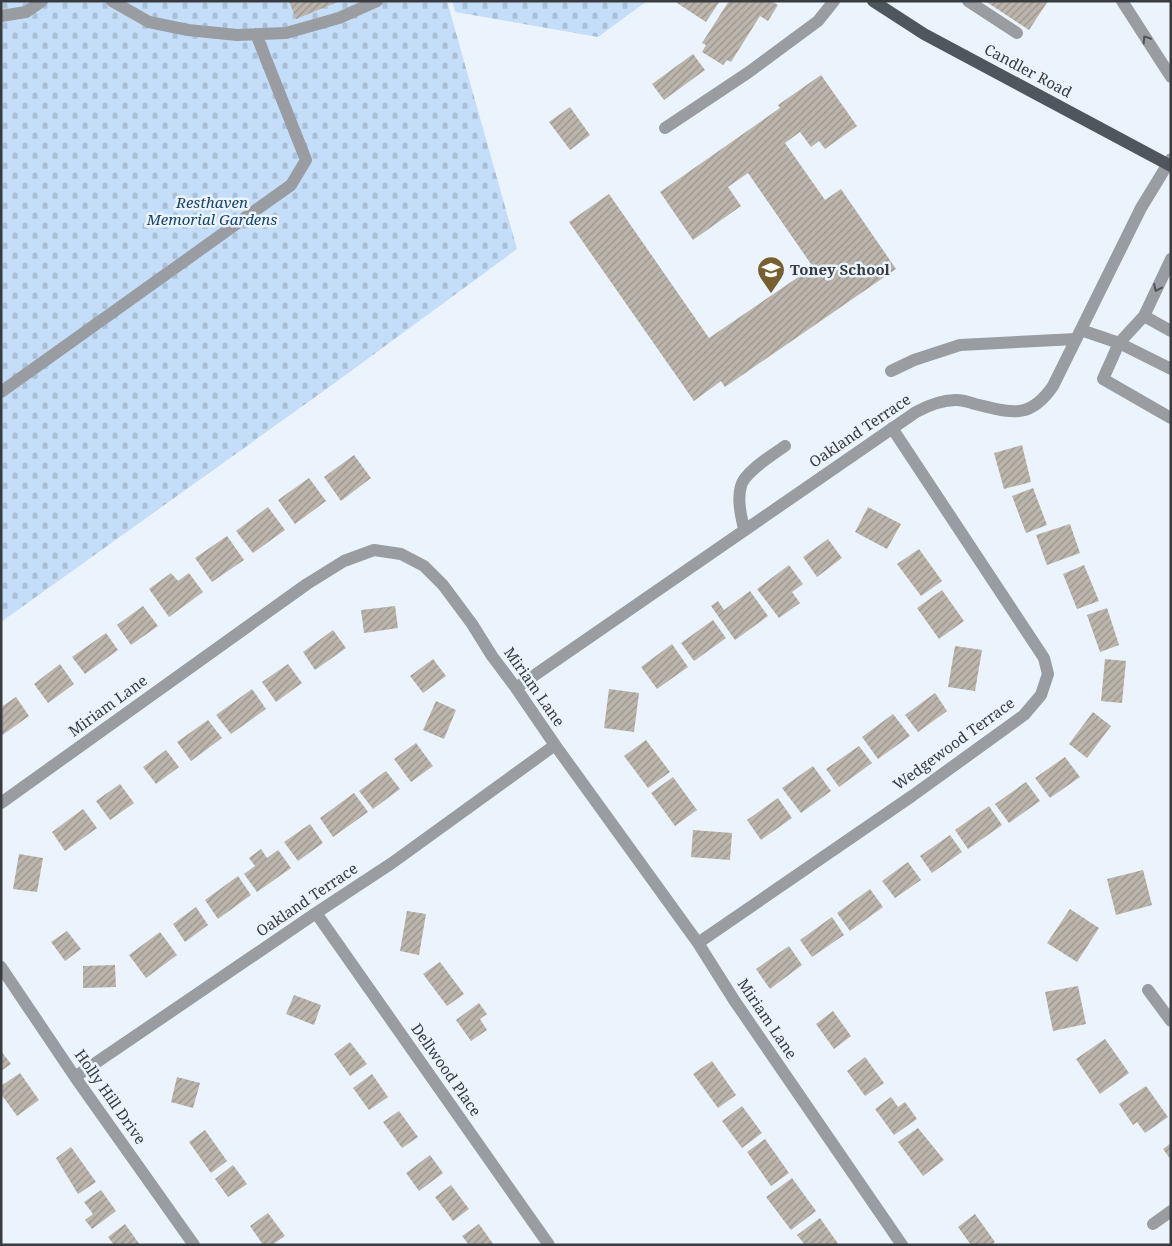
<svg xmlns="http://www.w3.org/2000/svg" width="1172" height="1246" viewBox="0 0 1172 1246" font-family="'Noto Serif',serif">
	<style>
		.cemetery { fill: url(#cemetery-stones) }
		.building { fill: url(#building-hatch) }
		.lines { fill: none; stroke-linecap: round; stroke-linejoin: round }
		.minor { stroke: #999ca0; stroke-width: 12 }
		.major { stroke: #50565d; stroke-width: 12 }
		.oneway { stroke: #505357 }
		.labels { text-anchor: middle; stroke-width: 5; stroke-linejoin: round; paint-order: stroke }
		.street-label { font-size: 15px; fill: #383b3f; stroke: #ebf4fd }
		.park-label { font-size: 15px; font-style: italic; fill: #154370; stroke: #ebf4fd }
		.poi-label { font-size: 15px; font-weight: bold; fill: #383b3f; stroke: #ebf4fd; text-anchor: start }
	</style>
	<defs>
		<pattern id="cemetery-stones" width="16" height="16" patternUnits="userSpaceOnUse" patternTransform="scale(1.25)"><rect width="16" height="16" fill="#c4ddf8"/><path d="M2 7V4a2 2 0 0 1 4 0v3zM10 15v-3a2 2 0 0 1 4 0v3z" fill="#a9bfd6"/></pattern>
		<pattern id="building-hatch" width="6" height="6" patternUnits="userSpaceOnUse" patternTransform="scale(1.25)"><rect width="6" height="6" fill="#bbb5ab"/><path d="M-1 1l2-2M0 6l6-6M5 7l2-2" fill="none" stroke="#99948d"/></pattern>
	</defs>
	<rect width="100%" height="100%" fill="#ebf4fd"/>
	<path class="cemetery" d="M1,1H447L517,249L332,385L1,622Z
		M452,1H647L598,37L455,12Z"/>
	<path class="building" d="M289,1H340L296,19Z
		M674,1H720L706,22Z
		M729,1H771L778,5L768,21L760,16L731,62L727,60L723,65L702,52L706,45L702,43Z
		M985,1H1048L1029,30Z
		M693,54L705,70L664,100L652,84Z
		M821,75L857,126L825,149L819,141L811,147L800,132L785,143L825,200L841,189L896,269L725,387L721,381L694,401L569,222L609,194L709,338L813,267L748,173L728,187L741,206L693,240L660,192L780,108L778,105Z
		M570,107L590,135L570,150L549,122Z
		M1022,445L1031,482L1004,489L994,453Z
		M354,455L371,478L341,501L324,477Z
		M309,478L326,501L295,524L278,500Z
		M1033,488L1047,525L1026,533L1012,496Z
		M268,507L285,530L253,553L236,531Z
		M868,507L901,524L887,549L855,532Z
		M1070,524L1080,553L1047,565L1036,535Z
		M227,536L244,560L212,582L195,558Z
		M828,539L842,558L817,577L803,557Z
		M919,549L942,581L921,596L897,564Z
		M789,565L803,584L792,592L800,603L779,618L757,589Z
		M1084,565L1099,601L1077,609L1063,574Z
		M171,573L178,581L189,573L203,592L169,617L149,589Z
		M942,590L964,621L939,639L917,608Z
		M750,591L768,616L735,640L711,606L718,601L724,610Z
		M143,606L158,626L131,645L117,625Z
		M395,606L398,628L364,633L361,610Z
		M1107,608L1119,645L1100,652L1087,615Z
		M713,620L726,638L694,661L681,643Z
		M333,630L346,648L315,670L303,652Z
		M106,633L118,650L85,674L72,657Z
		M672,644L688,667L657,689L641,667Z
		M955,646L982,650L975,691L948,687Z
		M433,659L446,676L423,693L410,676Z
		M1105,659L1126,661L1122,703L1101,701Z
		M60,664L74,684L48,703L34,684Z
		M288,664L302,683L276,702L262,682Z
		M252,689L266,709L231,734L216,715Z
		M609,689L639,693L634,732L604,728Z
		M935,693L947,711L918,732L905,715Z
		M16,697L29,716L1,736V707Z
		M436,701L456,710L444,739L423,730Z
		M1093,712L1111,726L1087,758L1069,744Z
		M893,714L910,736L878,759L862,737Z
		M208,720L222,738L191,761L177,742Z
		M646,740L670,772L648,788L624,756Z
		M416,743L433,766L411,782L394,759Z
		M859,746L872,763L839,787L826,769Z
		M166,750L179,767L156,784L143,767Z
		M1065,757L1080,777L1050,798L1035,778Z
		M813,766L831,791L801,813L782,788Z
		M386,771L400,789L373,809L359,791Z
		M673,777L697,810L675,826L651,793Z
		M1026,782L1040,801L1009,823L995,804Z
		M120,784L134,803L110,820L96,801Z
		M354,793L368,812L333,837L320,818Z
		M778,798L792,818L761,840L747,820Z
		M989,806L1002,825L968,849L955,830Z
		M83,809L97,828L65,851L52,832Z
		M310,824L323,843L298,861L284,842Z
		M693,830L732,833L730,860L691,857Z
		M950,835L962,852L932,873L920,856Z
		M261,849L267,858L278,850L291,868L257,892L244,874L255,866L249,858Z
		M19,854L43,858L37,892L13,889Z
		M908,862L921,880L895,898L882,881Z
		M1143,870L1152,905L1116,915L1107,879Z
		M238,876L251,895L218,919L205,900Z
		M870,889L883,907L850,931L837,913Z
		M196,907L208,925L185,942L173,924Z
		M1070,909L1099,928L1077,962L1047,943Z
		M407,911L426,914L419,955L400,951Z
		M832,917L844,935L812,957L800,940Z
		M67,931L81,949L65,961L51,942Z
		M160,932L177,955L146,978L129,955Z
		M789,946L802,965L770,989L756,969Z
		M440,962L464,994L447,1006L423,974Z
		M115,965L116,987L83,988V966Z
		M1078,986L1086,1024L1053,1031L1045,992Z
		M294,995L321,1005L314,1025L286,1014Z
		M479,1003L487,1014L480,1019L487,1030L471,1041L456,1020Z
		M833,1011L851,1036L834,1049L816,1024Z
		M1105,1039L1129,1073L1100,1094L1076,1059Z
		M350,1042L367,1064L350,1076L334,1054Z
		M1,1051L11,1064L1,1071Z
		M865,1057L884,1083L865,1096L847,1071Z
		M712,1061L736,1095L718,1108L693,1074Z
		M20,1073L39,1100L17,1116L1,1094V1086Z
		M372,1074L388,1097L369,1110L353,1088Z
		M177,1077L200,1083L193,1108L171,1102Z
		M1146,1086L1168,1117L1145,1133L1137,1122L1133,1125L1119,1104Z
		M891,1097L898,1107L905,1102L917,1119L894,1135L875,1109Z
		M742,1106L762,1133L742,1148L722,1121Z
		M399,1111L418,1137L402,1148L383,1122Z
		M918,1128L944,1160L923,1176L898,1142Z
		M205,1130L227,1161L211,1173L189,1142Z
		M765,1139L789,1173L771,1186L747,1152Z
		M1171,1143V1160L1163,1149Z
		M71,1147L96,1182L78,1194L56,1158Z
		M430,1155L443,1173L419,1191L406,1173Z
		M233,1165L247,1184L228,1197L215,1179Z
		M792,1178L816,1211L791,1230L766,1197Z
		M451,1185L469,1209L453,1221L435,1197Z
		M101,1190L116,1211L92,1229L85,1220L93,1214L84,1202Z
		M268,1213L285,1236L272,1245H263L250,1226Z
		M975,1214L995,1242L991,1245H971L958,1227Z
		M820,1218L839,1245H805L797,1235Z
		M125,1224L140,1245H114L108,1237Z
		M479,1224L494,1245H469L462,1236Z"/>
	<g class="lines">
		<path class="minor" d="M112,1L149,22L188,30L237,35L286,33L339,18L377,1
			M968,1L1017,33
			M1122,1L1171,77
			M1,16L26,12L42,1
			M665,128L749,72L818,21L834,1
			M1171,259L1144,316L1119,343L1103,379L1171,418
			M1144,316L1171,331
			M1081,330L1119,343L1171,369
			M891,371L914,360L960,345L1076,339
			M1,392L291,185L306,160L256,34
			M744,529C741,516 737,499 741,486C744,472 774,454 785,446
			M516,688L916,412C929,405 941,400 956,400C962,400 969,402 975,404C1010,412 1029,421 1053,386L1141,208L1171,159
			M1,803L307,584L344,561L374,550L401,554L424,566L443,585L472,624L492,656L516,688L555,745L698,943L734,1000L902,1245
			M316,913L549,1245
			M698,943L912,796L1024,715L1041,695L1048,674L1044,658L892,428
			M1,967L75,1077L194,1245
			M1148,990L1171,1021
			M75,1077L316,913L392,863L555,745
			M1153,1224L1171,1211"/>
		<path class="major" d="M873,1L924,34L1171,166"/>
	</g>
	<defs><path id="oneway-chevron" d="M-2-3.5L2.5 0L-2 3.5" fill="none" stroke-width="1.6" stroke-linecap="round" stroke-linejoin="round" transform="scale(1.25)"/></defs>
	<g class="oneway">
		<use href="#oneway-chevron" transform="translate(1146 39) rotate(-123)"/>
		<use href="#oneway-chevron" transform="translate(1157 288) rotate(115)"/>
	</g>
	<defs>
		<g id="school-pin" transform="scale(1.4375)"><path d="M0 17L-7.5 6A9.5 9.5 0 1 1 7.5 6Z" fill="#775f30" stroke="#ebf4fd"/><path d="M0-5L7-2L0 1L-7-2ZM-4 1L0 2.5L4 1V4Q0 6-4 4Z" fill="#fff"/></g>
	</defs>
	<g fill-rule="evenodd">
		<use href="#school-pin" x="771" y="270"/>
	</g>
	<g class="labels">
		<g class="street-label">
			<text transform="translate(1028 71) rotate(28)" y="5">Candler Road</text>
			<text transform="translate(860 431) rotate(-34)" y="5">Oakland Terrace</text>
			<text transform="translate(534 687) rotate(55)" y="5">Miriam Lane</text>
			<text transform="translate(108 706) rotate(-36)" y="5">Miriam Lane</text>
			<text transform="translate(954 744) rotate(-36)" y="5">Wedgewood Terrace</text>
			<text transform="translate(307 900) rotate(-34)" y="5">Oakland Terrace</text>
			<text transform="translate(767 1019) rotate(56)" y="5">Miriam Lane</text>
			<text transform="translate(446 1070) rotate(55)" y="5">Dellwood Place</text>
			<text transform="translate(110 1097) rotate(55)" y="5">Holly Hill Drive</text>
		</g>
		<g class="park-label">
			<text x="212" y="208">Resthaven<tspan x="212" dy="17">Memorial Gardens</tspan></text>
		</g>
		<g class="poi-label">
			<text x="790" y="275">Toney School</text>
		</g>
	</g>
	<rect width="1172" height="1246" fill="none" stroke="#383b3f" stroke-width="5"/>
</svg>
